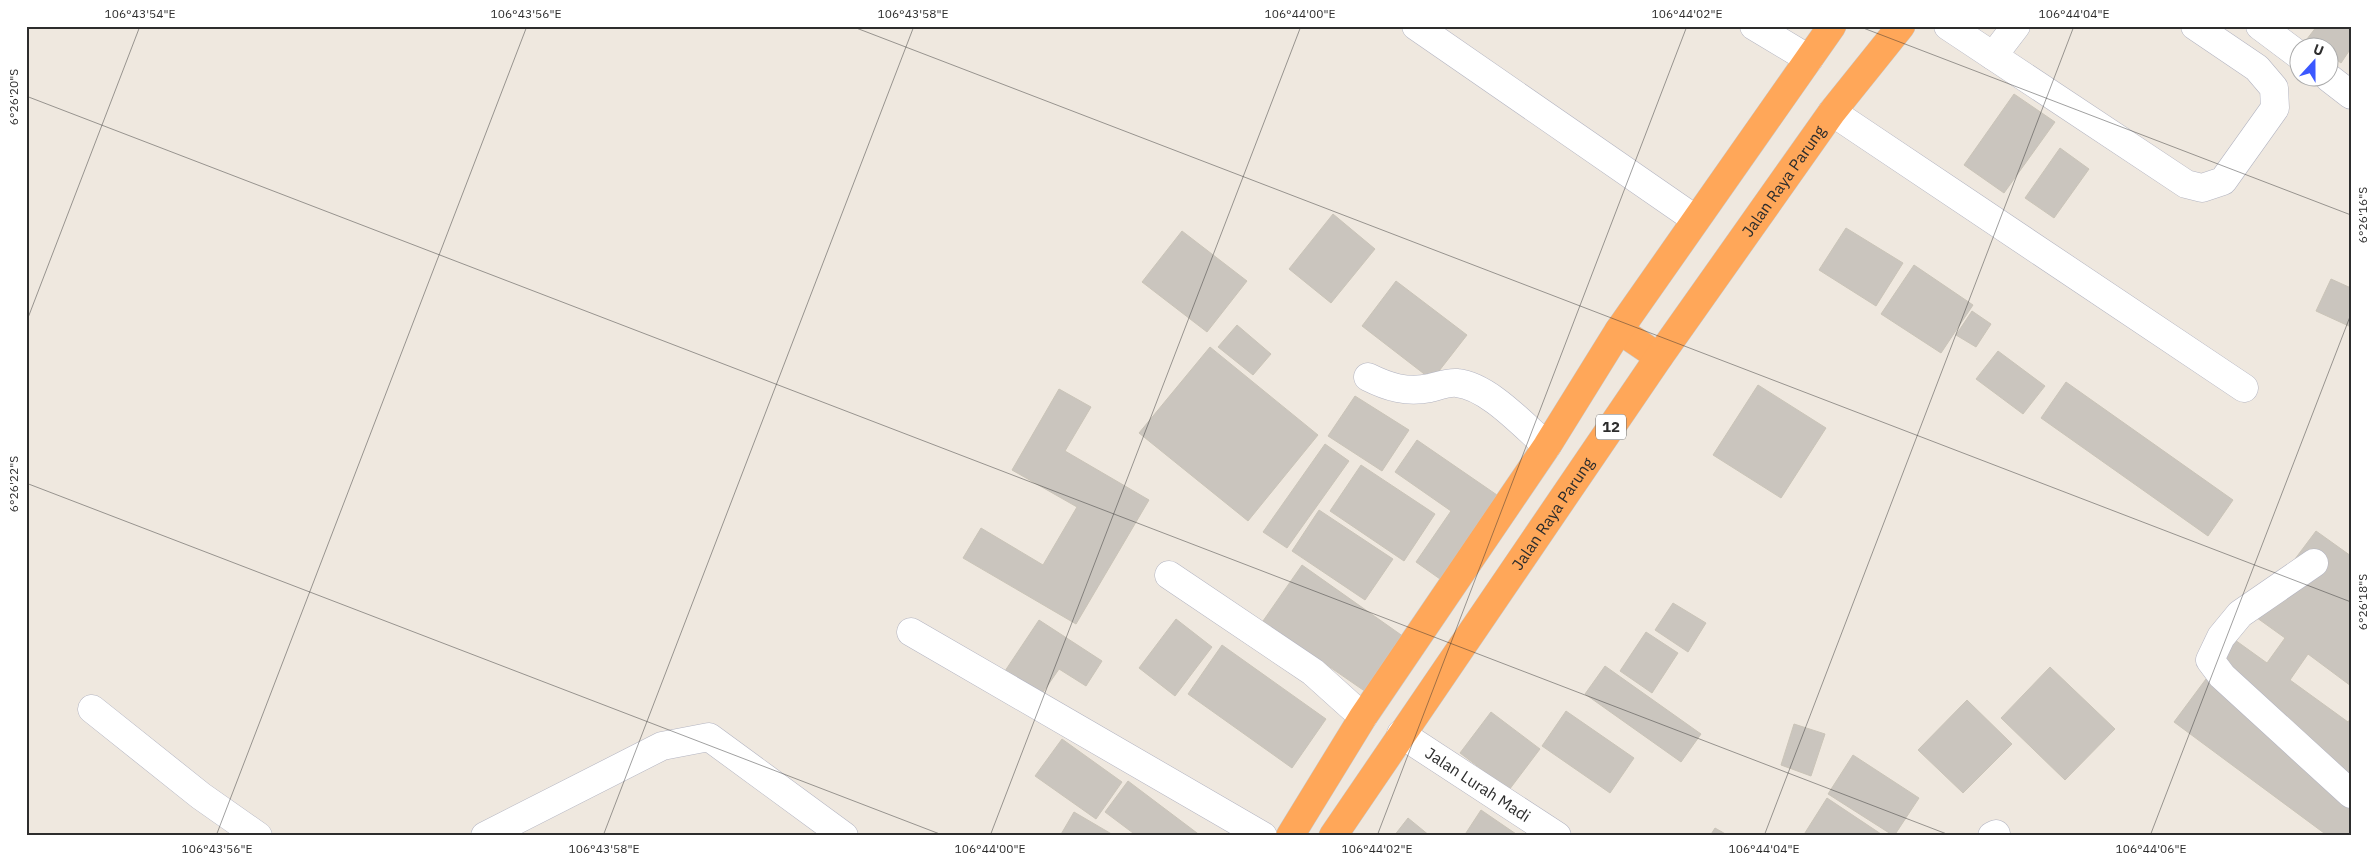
<svg xmlns="http://www.w3.org/2000/svg" width="2377" height="862" viewBox="0 0 2377 862" font-family="'IBM Plex Sans',sans-serif">
	<style>
		.building { fill: #cac5be; stroke: #cac4b8 }
		.lines { fill: none; stroke-linecap: round; stroke-linejoin: round }
		.minor-casing { stroke: #b3b4c1; stroke-width: 29 }
		.highway-casing { stroke: #c8c8c8; stroke-width: 29 }
		.minor { stroke: #fff; stroke-width: 28 }
		.highway { stroke: #ffa759; stroke-width: 28 }
		.ticks { fill: none; stroke: #2d2d2d; stroke-width: 1; stroke-opacity: 0.45 }
		.labels { text-anchor: middle; stroke-width: 5; stroke-linejoin: round; paint-order: stroke }
		.shield { fill: #fff; stroke: #6c6c6c; stroke-width: 1 }
		.shield-label { font-size: 15px; font-weight: bold; fill: #2d2d2d }
		.street-label { font-size: 16px; fill: #2d2d2d; stroke: #fff }
		.neatline { fill: none; stroke: #2d2d2d; stroke-width: 2 }
		.ticks-label { font-size: 12px; text-anchor: middle; fill: #2d2d2d }
	</style>
	<rect width="100%" height="100%" fill="#efe8df"/>
	<path class="building" d="M2317,26H2351V48L2341,63L2330,55V48H2319L2307,39Z
		M2014,94L2055,122L2004,193L1964,165Z
		M2060,148L2089,169L2054,218L2025,198Z
		M1333,214L1375,249L1331,303L1289,269Z
		M1846,228L1903,263L1876,306L1819,270Z
		M1182,231L1247,281L1207,332L1142,282Z
		M1914,265L1973,305L1941,353L1881,314Z
		M2331,279L2351,288V327L2316,311Z
		M1396,281L1467,335L1432,380L1362,326Z
		M1972,311L1991,324L1976,347L1956,335Z
		M1237,325L1271,354L1253,375L1218,347Z
		M1210,347L1318,435L1248,521L1139,433Z
		M1998,351L2045,386L2023,414L1976,379Z
		M2066,382L2233,500L2208,536L2041,418Z
		M1758,385L1826,428L1781,498L1713,455Z
		M1059,389L1091,407L1065,451L1149,500L1076,624L963,558L981,528L1043,565L1077,507L1012,470Z
		M1355,396L1409,430L1382,471L1328,436Z
		M1417,440L1497,495L1440,579L1416,562L1451,511L1395,472Z
		M1325,444L1349,461L1287,548L1263,532Z
		M1361,465L1435,514L1404,561L1330,511Z
		M1319,510L1393,559L1365,600L1292,551Z
		M2316,531L2351,556V686L2308,654L2290,680L2348,722L2351,718V836H2328L2174,722L2235,640L2267,663L2285,638L2253,615Z
		M1302,565L1404,637L1366,692L1263,621Z
		M1673,603L1706,623L1688,652L1655,630Z
		M1176,619L1212,647L1175,696L1139,668Z
		M1039,620L1102,661L1086,686L1059,669L1037,701L1001,677Z
		M1646,632L1678,653L1652,693L1620,671Z
		M1222,645L1326,719L1292,768L1188,694Z
		M1605,666L1701,734L1681,762L1585,694Z
		M2050,667L2115,729L2065,780L2001,718Z
		M1967,700L2012,744L1963,793L1918,750Z
		M1566,711L1634,758L1610,793L1542,746Z
		M1491,712L1540,749L1509,790L1460,753Z
		M1794,724L1825,734L1811,776L1781,765Z
		M1062,739L1122,782L1096,819L1035,776Z
		M1853,755L1919,798L1894,836L1828,794Z
		M1128,781L1201,836H1137L1105,812Z
		M1827,798L1884,836H1803Z
		M1481,810L1519,836H1464Z
		M1074,812L1115,836H1060Z
		M1408,818L1430,836H1394Z
		M1715,828L1729,836H1710Z"/>
	<g class="lines">
		<g class="minor-casing">
			<g id="minor">
				<path d="M1416,26L1695,219"/>
				<path d="M1754,26L1809,59"/>
				<path d="M1948,26L2186,184L2202,188L2223,181L2275,108L2274,88L2257,68L2195,26"/>
				<path d="M2260,26L2300,56"/>
				<path d="M1993,56L2016,26"/>
				<path d="M2329,78L2351,95"/>
				<path d="M1832,112L2244,388"/>
				<path d="M1368,377C1388,387 1407,393 1430,388C1438,386 1449,382 1457,383C1488,386 1523,425 1547,446"/>
				<path d="M2314,563L2240,614L2221,637L2210,660L2222,676L2351,794"/>
				<path d="M1169,575L1313,672L1363,717"/>
				<path d="M911,632L1263,836"/>
				<path d="M92,709L201,796L258,836"/>
				<path id="s1" d="M1401,734L1557,836"/>
				<path d="M485,836L662,746L709,737L844,836"/>
				<path d="M1992,836L1996,834"/>
			</g>
		</g>
		<g class="highway-casing">
			<g id="highway">
				<path d="M1619,330L1659,357"/>
				<path d="M1290,836L1363,717L1547,446L1619,330L1832,26"/>
				<path id="s2" d="M1333,836L1659,357L1832,112L1901,26"/>
			</g>
		</g>
		<use href="#minor" class="minor"/>
		<use href="#highway" class="highway"/>
	</g>
	<path class="ticks" d="M851,26L2351,602M1858,26L2351,215M26,96L1952,836M26,323L140,26M26,483L945,836M216,836L527,26M603,836L914,26M990,836L1301,26M1377,836L1687,26M1764,836L2074,26M2150,836L2351,314"/>
	<g class="labels">
		<rect class="shield" x="1596" y="414.5" width="30" height="25" rx="4"/>
		<g class="shield-label">
			<text x="1611" y="432">12</text>
		</g>
		<g class="street-label">
			<text dy="6" stroke="none"><textPath href="#s2" startOffset="795">Jalan Raya Parung</textPath></text>
			<text dy="6" stroke="none"><textPath href="#s2" startOffset="390">Jalan Raya Parung</textPath></text>
			<text dy="6" stroke="none"><textPath href="#s1" startOffset="92">Jalan Lurah Madi</textPath></text>
		</g>
	</g>
	<rect width="2377" height="862" fill="none" stroke="#ffffff" stroke-width="55"/>
	<g transform="translate(2314 62) rotate(21)"><circle r="24" fill="#ffffff" stroke="#ababab"/>
	<path d="M0-4L9 19L0 12L-9 19Z" fill="#3b58ff"/>
	<text y="-8" font-size="14" font-weight="bold" text-anchor="middle" fill="#2d2d2d">U</text>
	</g>
	<rect x="28" y="28" width="2322" height="806" class="neatline"/>
	<g class="ticks-label">
		<text x="140" y="18">106°43'54"E</text>
		<text x="526" y="18">106°43'56"E</text>
		<text x="913" y="18">106°43'58"E</text>
		<text x="1300" y="18">106°44'00"E</text>
		<text x="1687" y="18">106°44'02"E</text>
		<text x="2074" y="18">106°44'04"E</text>
		<text transform="translate(14 97) rotate(-90)" y="4">6°26'20"S</text>
		<text transform="translate(2363 215) rotate(-90)" y="4">6°26'16"S</text>
		<text transform="translate(14 484) rotate(-90)" y="4">6°26'22"S</text>
		<text transform="translate(2363 602) rotate(-90)" y="4">6°26'18"S</text>
		<text x="217" y="853">106°43'56"E</text>
		<text x="604" y="853">106°43'58"E</text>
		<text x="990" y="853">106°44'00"E</text>
		<text x="1377" y="853">106°44'02"E</text>
		<text x="1764" y="853">106°44'04"E</text>
		<text x="2151" y="853">106°44'06"E</text>
	</g>
</svg>
